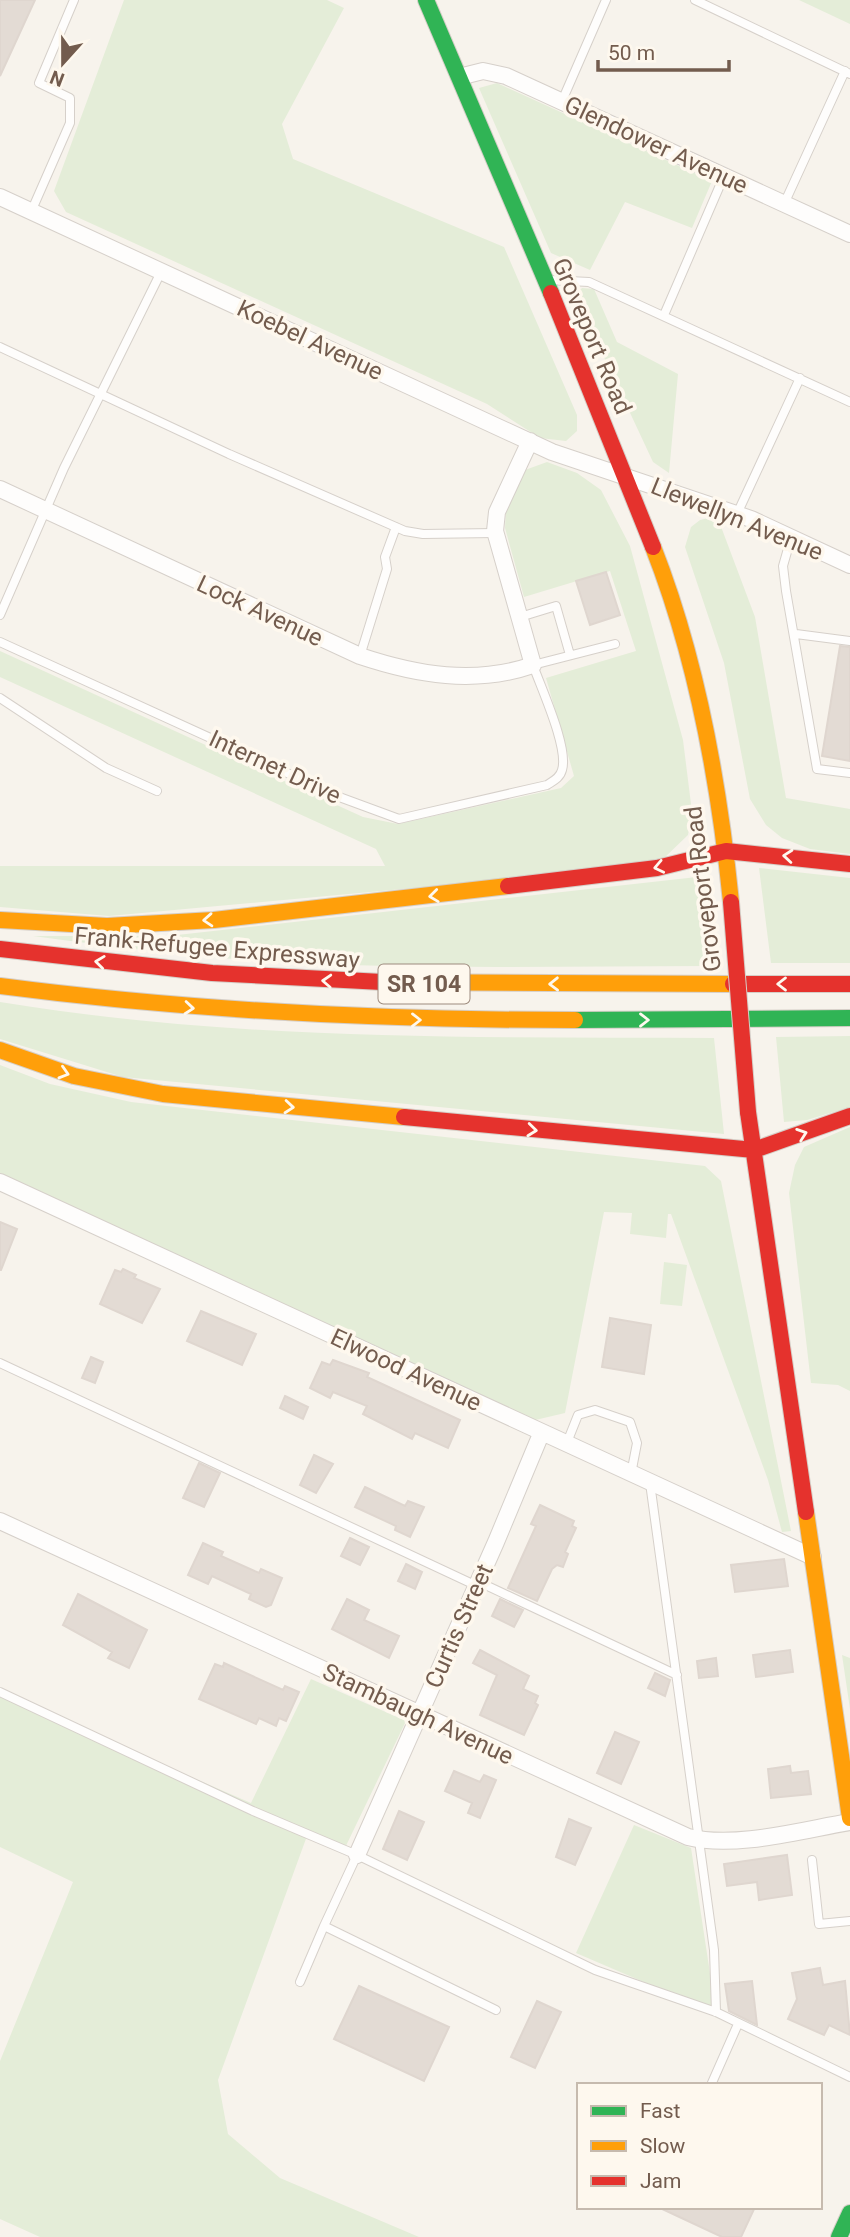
<svg xmlns="http://www.w3.org/2000/svg" width="850" height="2237" viewBox="0 0 850 2237" font-family="Roboto,sans-serif">
	<style>
		.green { fill: #e4edd8 }
		.building { fill: #e3dbd4; stroke: #dfd6cf; stroke-width: 2 }
		.lines { fill: none; stroke-linecap: round; stroke-linejoin: round }
		.lane-casing { stroke: #d6d0ca; stroke-width: 10 }
		.street-casing { stroke: #d6d0ca; stroke-width: 18 }
		.fast-casing { stroke: #d5cec7; stroke-width: 18 }
		.slow-casing { stroke: #d5cec7; stroke-width: 18 }
		.jam-casing { stroke: #d5cec7; stroke-width: 18 }
		.lane { stroke: #fefdfc; stroke-width: 8 }
		.street { stroke: #fefdfc; stroke-width: 16 }
		.fast { stroke: #30b455; stroke-width: 16 }
		.slow { stroke: #ff9f0a; stroke-width: 16 }
		.jam { stroke: #e5322d; stroke-width: 16 }
		.jam-bridge-casing { stroke: #d5cec7; stroke-width: 18; stroke-linecap: butt }
		.jam-bridge { stroke: #e5322d; stroke-width: 16 }
		.oneway { stroke: #fef8ee }
		.labels { text-anchor: middle; stroke-width: 7; stroke-linejoin: round; paint-order: stroke }
		.shield { fill: #fef8ee; stroke: #9d8b7e; stroke-width: 2 }
		.shield-label { font-size: 23px; font-weight: bold; fill: #735c4e }
		.street-label { font-size: 24px; fill: #735c4e; stroke: #fef8ee }
	</style>
	<rect width="100%" height="100%" fill="#f7f3ec"/>
	<path class="green" d="M124,0H327L344,8L282,124L293,159L504,247L577,415V431L566,441L540,438L487,404L66,212L54,191Z
		M799,0H850V24Z
		M497,83L712,181L692,228L625,202L590,270L551,253L479,88Z
		M582,288L594,289L617,342L678,374L669,473L653,462L575,295Z
		M547,462L577,473L601,490L630,546L683,740L692,812L688,835L662,860L435,886L109,916L0,907V866H385L376,849L0,677V651L363,817L398,824L561,788L574,776L546,678L636,651L610,571L524,597L505,528L506,509L525,470Z
		M717,516L755,617L786,798L850,809V854L810,849L782,838L766,825L750,799L724,663L685,547L691,527L700,520Z
		M759,868L850,878V963H771Z
		M697,877L701,884L708,966C559,966 409,970 261,961C184,956 109,946 33,936H168Z
		M0,1002C236,1041 476,1037 714,1038L724,1134L123,1077L0,1039Z
		M850,1036V1107L807,1120L784,1122L776,1037Z
		M0,1065L50,1084L131,1102L705,1166L721,1181L791,1531L782,1532L768,1480L671,1214H668L666,1238L630,1234L632,1213L604,1212L565,1413L531,1421L0,1175Z
		M850,1127V1391L838,1385L811,1383L789,1193L795,1165L804,1147Z
		M664,1262L687,1265L682,1306L660,1304Z
		M842,1655L850,1658V1709Z
		M311,1679L406,1721L343,1852L307,1836L218,2080L228,2134L280,2178L419,2237H40L0,2219V2061L73,1882L0,1847V1694L251,1803Z
		M634,1825L691,1848L716,2013L576,1953Z"/>
	<path class="building" d="M0,0H35L0,76Z
		M606,572L620,615L590,625L576,581Z
		M840,646L850,647V761L822,756Z
		M0,1222L17,1229L1,1270H0Z
		M123,1269L136,1275L134,1278L160,1289L142,1323L100,1304L115,1270L121,1272Z
		M201,1311L256,1334L242,1365L187,1341Z
		M610,1318L651,1325L644,1374L602,1367Z
		M91,1357L103,1362L95,1383L82,1378Z
		M333,1360L369,1373L367,1377L460,1420L448,1448L415,1433L412,1439L363,1414L367,1406L333,1392L330,1398L310,1388L322,1362L330,1365Z
		M285,1396L308,1407L303,1419L280,1408Z
		M314,1455L333,1464L316,1493L300,1485Z
		M199,1463L220,1473L204,1507L183,1498Z
		M365,1487L405,1506L408,1501L424,1507L410,1537L395,1530L396,1526L355,1507Z
		M540,1505L574,1521L572,1526L576,1528L565,1552L568,1554L563,1567L557,1565L552,1569L537,1601L508,1588L536,1526L531,1524Z
		M350,1538L369,1547L360,1565L341,1556Z
		M203,1543L223,1552L221,1556L259,1573L261,1569L282,1578L271,1605L266,1607L249,1599L251,1594L212,1576L208,1584L188,1575Z
		M784,1559L788,1586L735,1592L731,1565Z
		M406,1564L422,1572L415,1589L398,1581Z
		M78,1594L147,1630L129,1668L108,1658L112,1652L63,1625Z
		M347,1599L369,1610L364,1620L399,1636L389,1658L332,1629Z
		M500,1599L523,1610L514,1627L492,1616Z
		M480,1650L529,1676L523,1689L538,1696L535,1703L538,1705L524,1735L480,1715L497,1675L473,1663Z
		M790,1650L793,1672L756,1677L753,1655Z
		M716,1658L718,1676L699,1678L697,1661Z
		M224,1663L283,1690L285,1686L299,1692L286,1721L279,1718L276,1726L259,1718L256,1724L199,1699L215,1664L223,1667Z
		M655,1673L670,1680L665,1696L648,1688Z
		M615,1732L639,1742L621,1784L597,1773Z
		M790,1766L791,1773L808,1771L811,1794L771,1798L768,1769Z
		M454,1771L480,1782L484,1775L496,1780L480,1818L468,1813L472,1803L445,1791Z
		M399,1811L424,1822L407,1860L383,1849Z
		M569,1819L591,1828L575,1865L556,1857Z
		M787,1855L792,1895L759,1900L757,1882L727,1886L724,1864Z
		M820,1968L823,1985L845,1981L850,2035L829,2025L824,2035L788,2019L797,1999L792,1973Z
		M752,1981L757,2025L729,2011L725,1984Z
		M359,1986L449,2027L424,2081L334,2039Z
		M537,2001L561,2012L535,2068L511,2057Z
		M658,2207H755L741,2237H722Z"/>
	<g class="lines">
		<g class="lane-casing">
			<path id="lane" d="M695,0L850,74
				M562,101L606,0
				M784,204L845,71
				M31,212L70,123V98L39,83L74,0
				M550,280L589,282L850,402
				M664,315L724,176
				M0,347L229,454L405,531L423,534L495,533
				M737,514L800,378
				M791,538L783,566L786,591L817,769L850,773
				M0,615L64,468L161,272
				M520,617L556,606L570,655
				M796,634L850,641
				M0,642L342,798L399,819L547,785C553,781 560,778 562,770C569,748 541,688 533,665L615,644
				M360,656L387,569L385,557L396,527
				M0,698L106,768L157,791
				M0,1363L477,1586
				M566,1445L578,1415L595,1410L630,1422L637,1443L631,1474
				M650,1483L714,1950L716,2012
				M479,1582L677,1675
				M0,1692L253,1811L357,1855L595,1970L716,2012L850,2077
				M357,1855L324,1926L496,2010
				M812,1860L819,1924L850,1921
				M300,1982L324,1926
				M711,2085L738,2024"/>
		</g>
		<g class="street-casing">
			<path id="street" d="M459,77L483,71L506,76L850,234
				M0,197L552,452L751,519L850,565
				M0,489L360,656C417,675 475,685 533,665L495,531L497,512L530,441
				M0,1182L813,1557
				M0,1521L688,1837C735,1849 802,1830 850,1822
				M357,1855L496,1542L541,1434"/>
		</g>
		<g class="fast-casing">
			<path id="fast" d="M426,0L551,293
				M575,1020L850,1018
				M839,2237L850,2213"/>
		</g>
		<g class="slow-casing">
			<path id="slow" d="M653,547C697,659 719,782 731,902
				M0,920L107,926L214,920L508,886
				M382,982L733,984
				M0,986C191,1011 382,1020 575,1020
				M0,1050L74,1076L163,1094L404,1117
				M806,1512L850,1818"/>
		</g>
		<g class="jam-casing">
			<path id="jam" d="M551,293L653,547
				M508,886L657,868L726,851L850,864
				M0,949L212,973L382,982
				M733,984H850
				M748,1112L806,1512
				M404,1117L754,1150L850,1116"/>
		</g>
		<use href="#lane" class="lane"/>
		<use href="#street" class="street"/>
		<use href="#fast" class="fast"/>
		<use href="#slow" class="slow"/>
		<use href="#jam" class="jam"/>
		<g class="jam-bridge-casing">
			<path id="jam-bridge" d="M731,902L748,1112"/>
		</g>
		<use href="#jam-bridge" class="jam-bridge"/>
	</g>
	<defs><path id="oneway-chevron" d="M-2-3.5L2.5 0L-2 3.5" fill="none" stroke-width="1.6" stroke-linecap="round" stroke-linejoin="round" transform="scale(1.75)"/></defs>
	<g class="oneway">
		<use href="#oneway-chevron" transform="translate(788 856) rotate(-175)"/>
		<use href="#oneway-chevron" transform="translate(659 867) rotate(168)"/>
		<use href="#oneway-chevron" transform="translate(434 896) rotate(173)"/>
		<use href="#oneway-chevron" transform="translate(208 920) rotate(176)"/>
		<use href="#oneway-chevron" transform="translate(100 962) rotate(-173)"/>
		<use href="#oneway-chevron" transform="translate(327 981) rotate(-177)"/>
		<use href="#oneway-chevron" transform="translate(554 984) rotate(179)"/>
		<use href="#oneway-chevron" transform="translate(782 984) rotate(-180)"/>
		<use href="#oneway-chevron" transform="translate(189 1008) rotate(5)"/>
		<use href="#oneway-chevron" transform="translate(416 1020)"/>
		<use href="#oneway-chevron" transform="translate(644 1020)"/>
		<use href="#oneway-chevron" transform="translate(64 1073) rotate(17)"/>
		<use href="#oneway-chevron" transform="translate(289 1107) rotate(5)"/>
		<use href="#oneway-chevron" transform="translate(532 1130) rotate(6)"/>
		<use href="#oneway-chevron" transform="translate(802 1134) rotate(-19)"/>
	</g>
	<g class="labels">
		<rect class="shield" x="378.5" y="964.5" width="91" height="39" rx="5"/>
		<g class="shield-label">
			<text x="424" y="992">SR 104</text>
		</g>
		<g class="street-label">
			<text transform="translate(656 145) rotate(25)" y="8">Glendower Avenue</text>
			<text transform="translate(592 336) rotate(67)" y="8">Groveport Road</text>
			<text transform="translate(310 340) rotate(25)" y="8">Koebel Avenue</text>
			<text transform="translate(737 519) rotate(22)" y="8">Llewellyn Avenue</text>
			<text transform="translate(260 611) rotate(25)" y="8">Lock Avenue</text>
			<text transform="translate(275 767) rotate(25)" y="8">Internet Drive</text>
			<text transform="translate(703 889) rotate(-97)" y="8">Groveport Road</text>
			<text transform="translate(217 948) rotate(5)" y="8">Frank-Refugee Expressway</text>
			<text transform="translate(406 1370) rotate(25)" y="8">Elwood Avenue</text>
			<text transform="translate(459 1626) rotate(-66)" y="8">Curtis Street</text>
			<text transform="translate(418 1714) rotate(25)" y="8">Stambaugh Avenue</text>
		</g>
	</g>
	<rect x="577" y="2083" width="245" height="126" fill="#fef8ee" stroke="#c6baae" stroke-width="2"/>
	<rect x="591" y="2106" width="35" height="10" fill="#30b455" stroke="#c6baae" stroke-width="2"/>
	<text x="640" y="2118" font-size="21" fill="#735c4e">Fast</text>
	<rect x="591" y="2141" width="35" height="10" fill="#ff9f0a" stroke="#c6baae" stroke-width="2"/>
	<text x="640" y="2153" font-size="21" fill="#735c4e">Slow</text>
	<rect x="591" y="2176" width="35" height="10" fill="#e5322d" stroke="#c6baae" stroke-width="2"/>
	<text x="640" y="2188" font-size="21" fill="#735c4e">Jam</text>
	<g transform="translate(63 63) rotate(201)" stroke="#fef8ee" stroke-width="5" paint-order="stroke">
	<path d="M0-5L12 26L0 18L-12 26Z" fill="#735c4e"/>
	<text y="-10" font-size="19" font-weight="bold" text-anchor="middle" fill="#735c4e">N</text>
	</g>
	<path d="M598 60v10h131v-10" fill="none" stroke="#735c4e" stroke-width="3.5"/>
	<text x="608" y="60" font-size="21" fill="#735c4e" stroke="#fef8ee" stroke-width="5" paint-order="stroke">50 m</text>
</svg>
